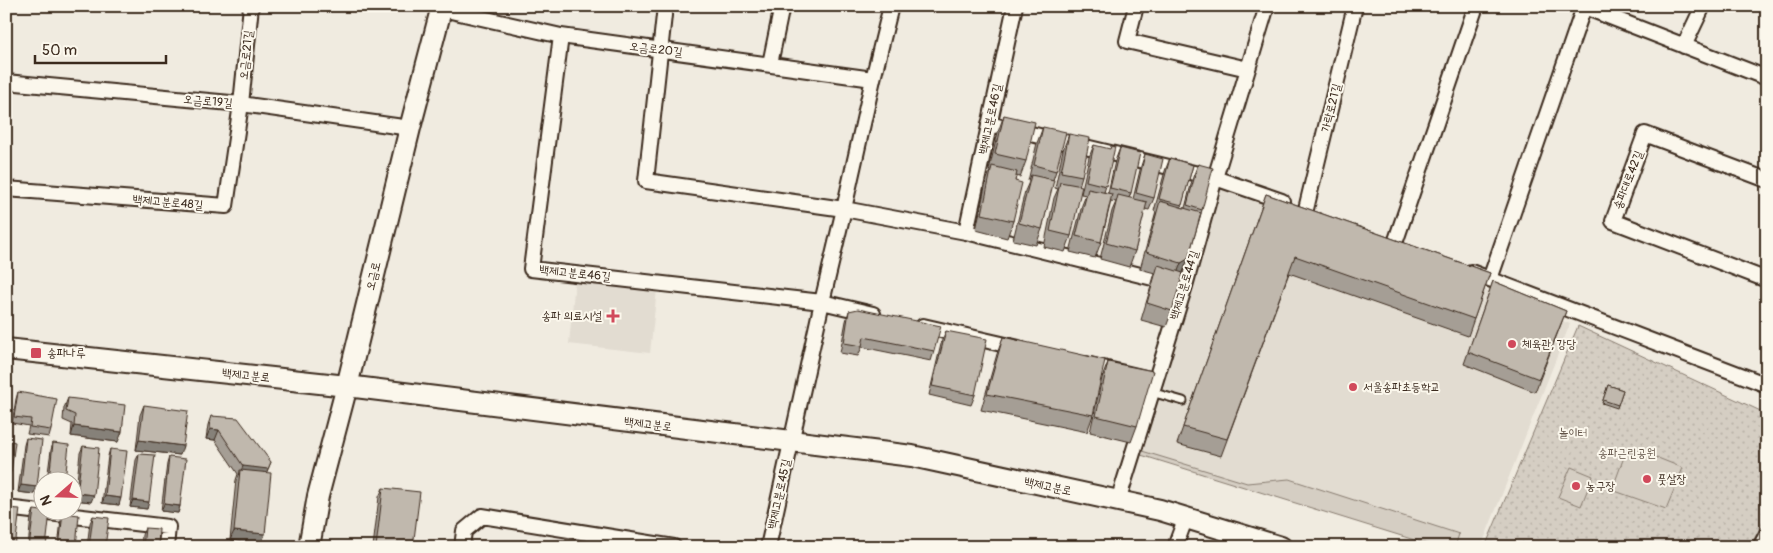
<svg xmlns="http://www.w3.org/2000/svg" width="1773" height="553" viewBox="0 0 1773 553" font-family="Pangolin,'Poor Story',sans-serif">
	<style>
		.built { fill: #e2dcd1 }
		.grass { fill: url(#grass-dots); stroke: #887c70 }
		.garden { fill: #d5cec3; stroke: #887c70 }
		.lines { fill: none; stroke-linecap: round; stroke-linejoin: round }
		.service-casing { stroke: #3b2a1e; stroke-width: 11 }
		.minor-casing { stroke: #3b2a1e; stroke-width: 18 }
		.secondary-casing { stroke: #3b2a1e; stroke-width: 24 }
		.service { stroke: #fbf7ec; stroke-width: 7 }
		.minor { stroke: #fbf7ec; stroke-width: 14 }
		.secondary { stroke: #fbf7ec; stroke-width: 20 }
		.wall { fill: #a59e95; stroke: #3b2a1e }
		.shaded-wall { fill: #868179; stroke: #3b2a1e }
		.building { fill: #c0b8ad; stroke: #3b2a1e }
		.poi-dot { fill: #d1495b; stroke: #fbf7ec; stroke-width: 2 }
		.labels { text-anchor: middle; stroke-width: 4; stroke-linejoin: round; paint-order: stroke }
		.street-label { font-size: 12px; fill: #3b2a1e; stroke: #fbf7ec }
		.poi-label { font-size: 12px; fill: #3b2a1e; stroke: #fbf7ec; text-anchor: start }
		.park-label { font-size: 12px; fill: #625347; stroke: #fbf7ec }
	</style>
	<defs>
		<pattern id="grass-dots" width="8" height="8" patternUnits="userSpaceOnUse" patternTransform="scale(1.25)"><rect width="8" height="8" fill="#d5cec3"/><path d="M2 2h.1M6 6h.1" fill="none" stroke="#b8b1a7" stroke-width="1.8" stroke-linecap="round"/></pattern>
	</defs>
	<rect width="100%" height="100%" fill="#f0ebe0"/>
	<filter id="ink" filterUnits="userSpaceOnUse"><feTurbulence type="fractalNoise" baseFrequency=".02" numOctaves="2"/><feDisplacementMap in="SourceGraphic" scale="10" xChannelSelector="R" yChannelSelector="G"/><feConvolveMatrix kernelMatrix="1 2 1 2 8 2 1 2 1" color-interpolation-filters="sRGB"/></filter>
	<g filter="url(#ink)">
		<path class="built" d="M1222,185L1570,324L1481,547H1437L1141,455Z
			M575,280L657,289L650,353L569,344Z"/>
		<path class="grass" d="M1578,326L1767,414V514L1750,547H1485Z"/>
		<path class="garden" d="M1628,446L1683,468L1666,509L1612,490Z
			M1142,451L1247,483L1289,479L1459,534L1455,547H1437L1141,455Z
			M1571,467L1593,476L1581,506L1558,497Z"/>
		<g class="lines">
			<g class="service-casing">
				<path id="service" d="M1151,392L1183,401"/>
			</g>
			<g class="minor-casing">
				<path id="minor" d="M665,6L646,181L844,209L966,232L1185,286
					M1136,6L1127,41L1248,69
					M1582,6L1767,78
					M442,9L561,36L873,79
					M561,36L531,269L822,302L873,314
					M1684,46L1703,6
					M770,64L782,6
					M6,82L241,104L410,128
					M989,124L1215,178L1282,201
					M1767,180L1645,134L1613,221L1767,280
					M6,189L226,206L241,104L251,6
					M1306,209L1355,6
					M966,232L1015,6
					M1395,243L1476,6
					M1471,272L1767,385
					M1490,279L1584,7
					M923,326L1019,348
					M1086,364L1154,380
					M1118,501L1185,286L1215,178L1267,6
					M6,508L168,527L166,547
					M462,547L464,531L482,516L674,547
					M768,547L822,302L844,209L873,79L891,6
					M1175,547L1186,517
					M1760,547L1767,534"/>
			</g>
			<g class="secondary-casing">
				<path id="secondary" d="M6,349L347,386L912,456L1160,510L1281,547
					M309,547L318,496L347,386L410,128L442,6"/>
			</g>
			<use href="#service" class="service"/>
			<use href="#minor" class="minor"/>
			<use href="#secondary" class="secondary"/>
		</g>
		<path class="wall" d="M1004,115L1026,161L1020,177L1016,176L1015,181L1013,221L1007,238L976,230L986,182L990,171L989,170L998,132Z
			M1043,127L1056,171L1053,180L1042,229L1036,245L1013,240L1025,191L1029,182L1028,181L1037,143Z
			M1069,134L1082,176L1079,186L1071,236L1065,252L1044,247L1054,198L1058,189L1055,188L1063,150Z
			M1094,145L1106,186L1104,192L1108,193L1115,161L1120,148L1131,193L1129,198L1133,199L1141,166L1145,154L1154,198L1149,210L1145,209L1135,251L1129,267L1100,259L1112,211L1116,202L1111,201L1101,242L1095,258L1070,252L1082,205L1086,195L1081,194L1089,157Z
			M1170,158L1193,165L1181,207L1185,208L1193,177L1198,164L1202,210L1188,259L1183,273L1172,311L1166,327L1141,320L1155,273L1140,269L1156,212L1154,211L1165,171Z
			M1266,194L1490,273L1468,336L1289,273L1221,456L1177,444Z
			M1493,281L1566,311L1535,392L1464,364Z
			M849,311L934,351L931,361L862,347L858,356L840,353L846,321Z
			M946,331L975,395L971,405L929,395L942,340Z
			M1003,337L1093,415L1087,432L981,410L997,354Z
			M1108,362L1137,426L1131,442L1090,432L1102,378Z
			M1608,385L1623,390L1617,408L1602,403Z
			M18,392L51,430L49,437L27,434L29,426L12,423L16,399Z
			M68,398L118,442L71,436L72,424L63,420L64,408Z
			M144,405L180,455L136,450L140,415Z
			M211,416L267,473L265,534L261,544L230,540L236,480L238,474L215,440L206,439L208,425Z
			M26,438L34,494L18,492L24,445Z
			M6,440L11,472L8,479H6Z
			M53,443L65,480H47L51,450Z
			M83,446L91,502L75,500L80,453Z
			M110,449L119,505L102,503L108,456Z
			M139,454L147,509L130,507L136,460Z
			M169,457L180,506L178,513L161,511L167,464Z
			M383,488L413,547H373L379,497Z
			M34,510L46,547H28L31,517Z
			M63,513L76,547H58L61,520Z
			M93,516L105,547H87L90,523Z
			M145,528L158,547H141L142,535Z"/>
		<path class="shaded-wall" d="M1188,259L1182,275L1175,279L1181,263Z
			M74,426L122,432L118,442L71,436Z
			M210,429L219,430L215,440L206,439Z
			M139,440L183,446L180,455L136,450Z
			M271,462L264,479L239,476L243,466Z
			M21,485L37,487L34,494L18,492Z
			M77,493L94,495L91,502L75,500Z
			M105,496L121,498L119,505L102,503Z
			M133,500L149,502L147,509L130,507Z
			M164,504L180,506L178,513L161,511Z
			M234,531L265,534L261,544L230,540Z"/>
		<path class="building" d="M1004,115L1035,122L1026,161L995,154Z
			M1043,127L1066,132L1056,171L1034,165Z
			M1069,134L1090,138L1082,176L1061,172Z
			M1094,145L1110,149L1111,146L1115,147L1106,186L1086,181Z
			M1120,148L1140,153L1131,193L1110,188Z
			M1145,154L1163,159L1154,198L1136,193Z
			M1170,158L1193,165L1182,205L1159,199Z
			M1198,164L1213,168L1202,210L1187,205Z
			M992,166L1017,172L1015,181L1022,183L1013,221L982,214Z
			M1031,175L1054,180L1042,229L1019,223Z
			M1060,182L1082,186L1071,236L1050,231Z
			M1088,189L1112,194L1101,242L1076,236Z
			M1266,194L1490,273L1474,319L1295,256L1227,439L1183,427Z
			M1118,195L1147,202L1135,251L1106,243Z
			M1160,201L1201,213L1188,259L1181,263L1146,252Z
			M1158,265L1183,273L1172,311L1147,303Z
			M1493,281L1566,311L1539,379L1468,352Z
			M858,309L941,326L934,351L864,337L862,346L844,343L849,311Z
			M946,331L987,339L975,395L932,386Z
			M1003,337L1105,360L1093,415L987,394Z
			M1108,362L1153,371L1137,426L1096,416Z
			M1608,385L1623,390L1618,405L1603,400Z
			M6,390H8L6,409Z
			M18,392L57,399L51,430L30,427L31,419L14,417Z
			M68,398L125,405L122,432L74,426L75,415L66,411Z
			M144,405L188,411L183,446L139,440Z
			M211,416L238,418L271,462L268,469L243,466L219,430L210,429Z
			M26,438L42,440L37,487L21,485Z
			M6,440L15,442L11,472H6Z
			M53,443L69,445L65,480H49Z
			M83,446L99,448L94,495L77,493Z
			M110,449L127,451L121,498L105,496Z
			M139,454L155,455L149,502L133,500Z
			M169,457L186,459L180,506L164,504Z
			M240,470L271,473L265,534L234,531Z
			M383,488L420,492L413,547H376Z
			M6,508L20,509L15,547H6Z
			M34,510L50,512L46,547H29Z
			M63,513L79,515L76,547H59Z
			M93,516L109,518L105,547H89Z
			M145,528L159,529L158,547H143Z
			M200,544L218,547H199Z"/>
	</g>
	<g class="poi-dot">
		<path d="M610.5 308.5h5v5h5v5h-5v5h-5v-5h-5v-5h5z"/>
		<circle cx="1512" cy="344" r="5"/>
		<rect x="30" y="347" width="12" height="12" rx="2.5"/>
		<circle cx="1353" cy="387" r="5"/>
		<circle cx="1647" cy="479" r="5"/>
		<circle cx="1576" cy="486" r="5"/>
	</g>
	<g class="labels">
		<g class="street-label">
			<text transform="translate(656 49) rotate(7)" y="4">오금로20길</text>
			<text transform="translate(246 55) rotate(-84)" y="4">오금로21길</text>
			<text transform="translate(208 101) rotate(5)" y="4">오금로19길</text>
			<text transform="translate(1331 108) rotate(-76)" y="4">가락로21길</text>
			<text transform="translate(990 119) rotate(-78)" y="4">백제고분로46길</text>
			<text transform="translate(1628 180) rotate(-69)" y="4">송파대로42길</text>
			<text transform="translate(168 202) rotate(5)" y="4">백제고분로48길</text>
			<text transform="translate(575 273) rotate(6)" y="4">백제고분로46길</text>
			<text transform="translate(373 276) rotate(-76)" y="4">오금로</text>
			<text transform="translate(1184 285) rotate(-73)" y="4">백제고분로44길</text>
			<text transform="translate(246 375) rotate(6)" y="4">백제고분로</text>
			<text transform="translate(648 424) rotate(7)" y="4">백제고분로</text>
			<text transform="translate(1048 486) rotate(12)" y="4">백제고분로</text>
			<text transform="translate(779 494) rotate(-78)" y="4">백제고분로45길</text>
		</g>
		<g class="poi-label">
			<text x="602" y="320" text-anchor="end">송파 의료시설</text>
			<text x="1522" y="348">체육관, 강당</text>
			<text x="47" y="357">송파나루</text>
			<text x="1363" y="391">서울송파초등학교</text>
			<text x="1657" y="483">풋살장</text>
			<text x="1586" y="490">농구장</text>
		</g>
		<g class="park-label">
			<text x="1573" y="437">놀이터</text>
			<text x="1627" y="457">송파근린공원</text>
		</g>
	</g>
	<rect width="1773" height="553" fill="none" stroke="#fbf7ec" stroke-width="25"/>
	<rect x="12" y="12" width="1748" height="528" fill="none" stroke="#3b2a1e" stroke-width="2" filter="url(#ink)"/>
	<g transform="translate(58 496) rotate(250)"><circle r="24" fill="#fbf7ec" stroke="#aea59a"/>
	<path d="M0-4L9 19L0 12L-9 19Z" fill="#d1495b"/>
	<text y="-8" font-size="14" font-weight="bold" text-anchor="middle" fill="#3b2a1e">N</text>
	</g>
	<path d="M35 55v8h131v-8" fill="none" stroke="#3b2a1e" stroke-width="2.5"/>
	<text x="42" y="55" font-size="15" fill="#3b2a1e" stroke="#fbf7ec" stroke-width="4" paint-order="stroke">50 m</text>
</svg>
